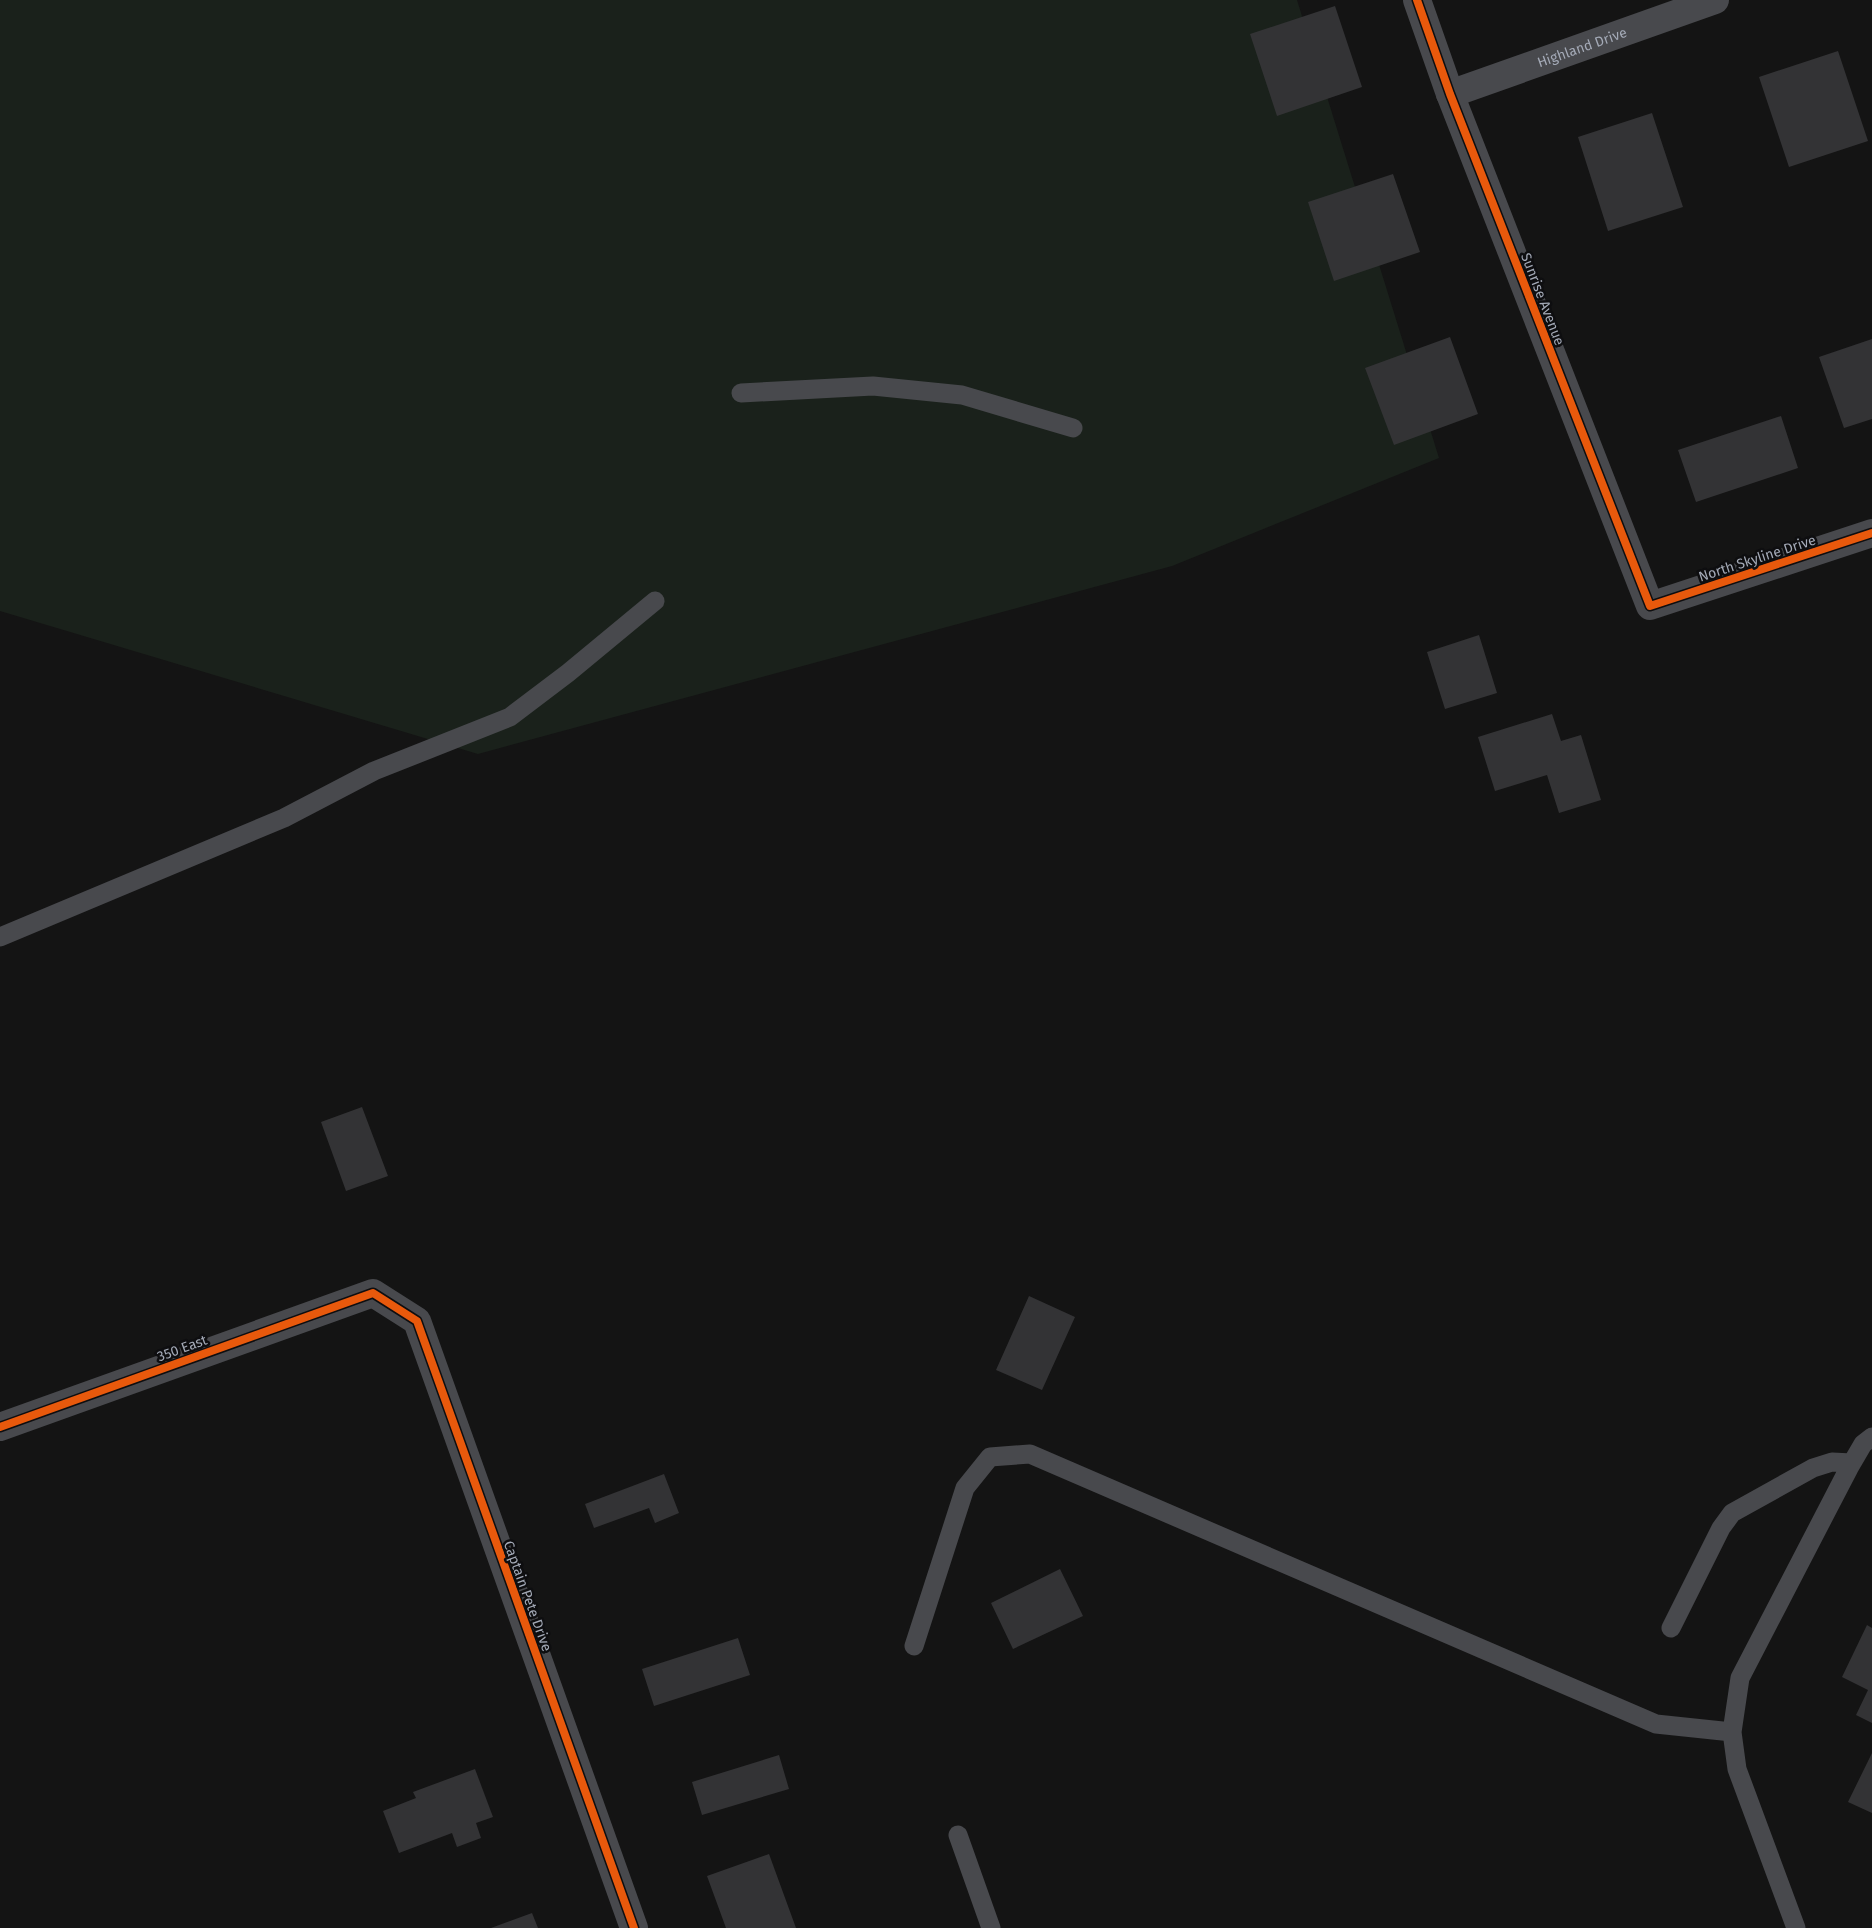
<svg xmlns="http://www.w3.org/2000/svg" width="1872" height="1928" viewBox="0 0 1872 1928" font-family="'Fira Sans',sans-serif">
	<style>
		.green { fill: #1a211b }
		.building { fill: #333335 }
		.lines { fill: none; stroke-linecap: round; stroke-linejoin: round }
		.service { stroke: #48494d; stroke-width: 19 }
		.minor { stroke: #48494d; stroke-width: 28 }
		.cycleway-casing { stroke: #0e0e10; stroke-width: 11 }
		.cycleway { stroke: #e8590c; stroke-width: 8 }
		.labels { text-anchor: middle; stroke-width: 5; stroke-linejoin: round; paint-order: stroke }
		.street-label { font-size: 14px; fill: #a4aab7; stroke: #0e0e10 }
	</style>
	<rect width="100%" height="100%" fill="#141414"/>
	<path class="green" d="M0,0H1297L1439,458L1172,566L478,754L0,611Z"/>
	<path class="building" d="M1335,6L1362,87L1277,116L1250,34Z
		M1838,51L1868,141L1789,167L1759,77Z
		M1652,113L1683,207L1608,231L1578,137Z
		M1393,174L1420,252L1334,281L1308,202Z
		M1450,337L1478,414L1394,445L1365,368Z
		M1872,339V419L1844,428L1819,357Z
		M1781,416L1798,468L1696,502L1678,450Z
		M1479,635L1497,693L1445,709L1427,652Z
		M1552,714L1561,741L1581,735L1601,800L1559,813L1547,775L1495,791L1478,737Z
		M362,1107L388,1176L346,1191L321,1122Z
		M1029,1296L1075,1317L1042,1390L996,1370Z
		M664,1474L679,1513L655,1523L649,1508L594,1528L585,1504Z
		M1060,1569L1083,1616L1013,1649L991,1603Z
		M1867,1625L1872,1628V1723L1856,1715L1868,1690L1842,1677Z
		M738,1638L750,1675L654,1706L642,1669Z
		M1872,1753V1813L1848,1802Z
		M779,1755L789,1789L702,1815L692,1782Z
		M475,1769L493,1817L476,1823L481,1838L457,1847L452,1833L399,1853L383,1811L416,1798L413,1792Z
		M769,1854L796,1928H726L707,1876Z
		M532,1913L538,1928H491Z"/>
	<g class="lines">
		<path class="service" d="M741,393L873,386L962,395L1073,428
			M0,937L284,818L374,771L510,717L568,673L655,601
			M1671,1628L1721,1528L1732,1513L1813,1468L1832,1462L1852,1463
			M914,1646L965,1488L990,1457L1030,1454L1656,1724L1732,1732
			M958,1835L991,1928
			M1796,1928L1737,1769L1732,1732L1740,1678L1849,1468L1863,1444L1872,1437"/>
		<g class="minor">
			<path d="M1417,0L1450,94L1650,606L1872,533"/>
			<path id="s1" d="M1450,94L1715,0"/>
			<path d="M0,1427L373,1293L417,1321L634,1928"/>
		</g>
		<g class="cycleway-casing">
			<path id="cycleway" d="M1417,0L1450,94L1650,606L1872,533
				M0,1427L373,1293L417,1321L634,1928"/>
		</g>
		<use href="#cycleway" class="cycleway"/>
	</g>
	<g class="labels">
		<g class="street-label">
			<text dy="5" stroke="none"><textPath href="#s1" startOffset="140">Highland Drive</textPath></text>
			<text transform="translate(1543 299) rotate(69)" y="5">Sunrise Avenue</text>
			<text transform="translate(1757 558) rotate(-18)" y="5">North Skyline Drive</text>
			<text transform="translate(182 1348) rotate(-20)" y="5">350 East</text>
			<text transform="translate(528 1596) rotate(70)" y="5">Captain Pete Drive</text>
		</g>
	</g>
</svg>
